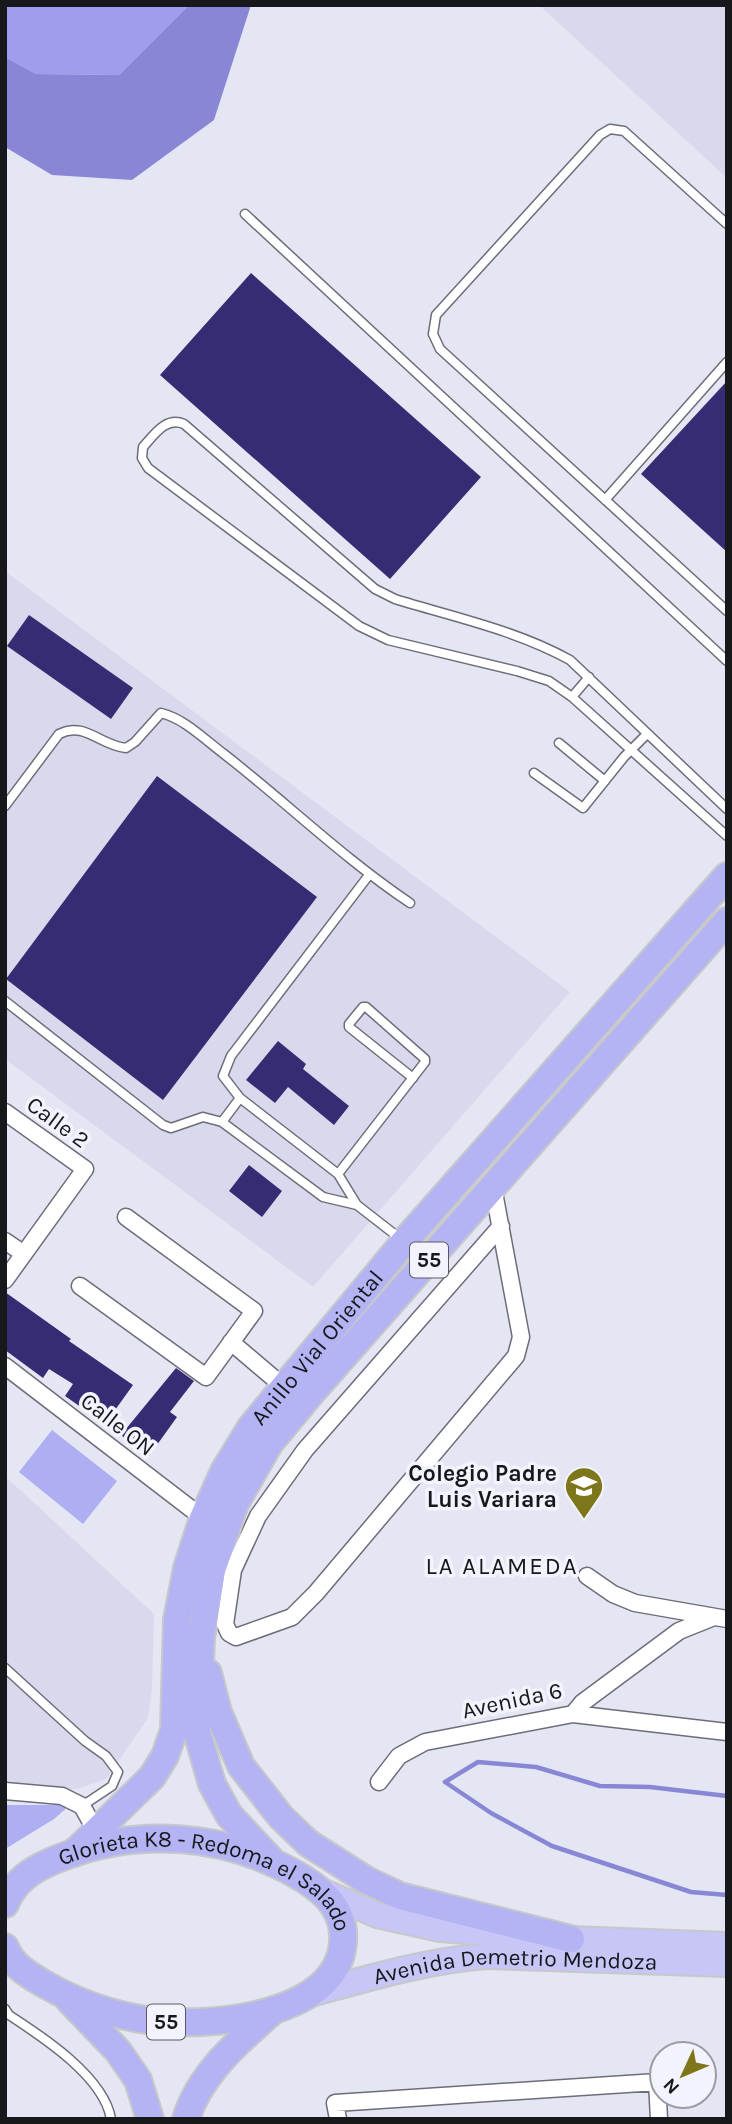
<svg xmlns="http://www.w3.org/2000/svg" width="732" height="2124" viewBox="0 0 732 2124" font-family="Karla,sans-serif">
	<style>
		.built { fill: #d9d9ee }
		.green { fill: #aeaef2 }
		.forest { fill: #9f9eed }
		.water { fill: #8987d5 }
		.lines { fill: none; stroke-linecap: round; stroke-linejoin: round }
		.stream { stroke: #8987d5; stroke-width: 4.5 }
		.building { fill: #352d73 }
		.service-casing { stroke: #6d6d79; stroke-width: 11 }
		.minor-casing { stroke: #6d6d79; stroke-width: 19 }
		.primary-casing { stroke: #c7c8c9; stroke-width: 28 }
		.trunk-casing { stroke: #c7c8c9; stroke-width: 30 }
		.service { stroke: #fff; stroke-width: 8 }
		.minor { stroke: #fff; stroke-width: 16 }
		.primary { stroke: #c7c6f7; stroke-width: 24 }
		.trunk { stroke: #b4b3f4; stroke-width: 26 }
		.labels { text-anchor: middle; stroke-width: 7; stroke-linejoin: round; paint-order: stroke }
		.shield { fill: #f3f3fe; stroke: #595a60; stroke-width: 2 }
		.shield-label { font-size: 21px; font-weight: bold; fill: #17181c }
		.street-label { font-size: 23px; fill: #17181c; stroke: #f3f3fe }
		.poi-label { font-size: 23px; font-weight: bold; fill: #17181c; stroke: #f3f3fe; text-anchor: end }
		.neighbourhood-label { font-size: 24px; letter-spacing: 2px; fill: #17181c; stroke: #f3f3fe }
	</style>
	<rect width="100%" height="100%" fill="#e5e6f3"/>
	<path class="built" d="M539,5H727V178Z
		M5,571L570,992L313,1287L5,1059Z
		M5,1476L154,1614L152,1689L148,1718L106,1779L77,1789H30L5,1785Z"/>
	<path class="green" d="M52,1430L117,1481L83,1524L19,1472Z
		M5,1805H70L54,1819L5,1849Z"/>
	<path class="forest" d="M5,5H189L119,75L36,74L5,57Z"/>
	<path class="water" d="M189,5H251L214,120L132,180L52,175L5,147V57L36,74L119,75Z"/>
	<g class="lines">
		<path class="stream" d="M727,1796L650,1787L600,1786L536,1767L478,1762L445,1782L491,1813L552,1846L691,1892L727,1895"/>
	</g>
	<path class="building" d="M251,273L481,477L390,579L160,375Z
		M727,381V552L641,474Z
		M29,615L133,688L111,719L7,646Z
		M157,776L317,897L163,1100L6,979Z
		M278,1041L306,1064L303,1069L349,1106L334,1125L288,1087L275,1103L246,1080Z
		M249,1165L282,1191L262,1217L229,1191Z
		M5,1292L71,1339L69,1341L133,1385L105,1424L65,1396L73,1384L49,1369L43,1378L5,1350Z
		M176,1368L194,1381L170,1412L177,1417L149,1456L121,1435Z"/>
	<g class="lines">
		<g class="service-casing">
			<path id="service" d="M245,214L727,661
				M727,224L624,131L610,129L600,135L436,315L433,334L440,349L727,611
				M605,500L727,362
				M572,697L589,677
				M559,743L605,781
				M534,773L583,808L624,757L647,734
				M5,806L59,734C85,721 99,745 126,748L135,742L161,713C185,719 204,739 224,754C287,803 343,858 410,903
				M727,809L570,660C516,630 453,617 395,599L375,589L184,424C166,416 154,435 143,447L142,458L148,468L359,626L388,640L517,671L549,681L572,697L727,836
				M369,875L231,1056L223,1076L240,1098L338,1174L357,1205L402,1240
				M5,1001L163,1125L171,1128L203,1117L222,1122L323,1197L357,1205
				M222,1122L240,1098
				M338,1174L425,1062V1059L366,1007H363L349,1024V1027L413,1078
				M5,1668L85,1741L106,1756L118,1772L112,1786L82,1806
				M5,2009L9,2015C43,2037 104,2077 111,2119"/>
		</g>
		<g class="minor-casing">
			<path id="minor" d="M5,1112L85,1169L5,1280
				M493,1187L521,1337L516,1356L316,1593L292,1617L236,1637L229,1633L225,1624L233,1570L258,1516L305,1450L501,1226
				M5,1241L24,1254
				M80,1286L206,1377L254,1311L126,1217
				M231,1342L284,1387
				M5,1366L203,1518
				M587,1576L613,1594L635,1603L727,1619
				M573,1714L582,1703L679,1631L714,1617
				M379,1782L399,1756L425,1742L573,1714L727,1732
				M5,1791L62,1796L82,1806L96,1831
				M338,2119L335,2103L657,2082L659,2119"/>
		</g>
		<g class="primary-casing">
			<g id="primary">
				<path d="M324,1892L377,1915L440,1929L571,1939L727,1945"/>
				<path id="s1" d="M307,1995C366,1979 424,1961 486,1956L727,1964"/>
			</g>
		</g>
		<g class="trunk-casing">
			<g id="trunk">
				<path d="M208,1673L218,1712L241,1766L281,1817L308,1843L366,1880L400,1896L571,1939"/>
				<path id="s2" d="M74,1853L152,1777L165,1756L174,1730L177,1620L187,1568L203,1518L224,1471L251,1427L404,1242L727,876"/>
				<path d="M274,1863L229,1815L212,1784L197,1732L201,1638L212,1570L235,1504L269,1444L313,1391L727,921"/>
				<path id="s3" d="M5,1904C16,1877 38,1866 65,1856C138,1828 221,1834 290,1871C318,1886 346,1906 343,1942C338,2020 198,2029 140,2019C107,2013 76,2002 46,1985C29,1975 12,1966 5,1947"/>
				<path d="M69,2000L118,2051L138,2080L150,2119"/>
				<path d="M186,2119C200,2073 239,2041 274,2010"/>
			</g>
		</g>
		<use href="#service" class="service"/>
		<use href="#minor" class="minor"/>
		<use href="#primary" class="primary"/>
		<use href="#trunk" class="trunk"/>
	</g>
	<defs>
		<g id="university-pin" transform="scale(2.0125)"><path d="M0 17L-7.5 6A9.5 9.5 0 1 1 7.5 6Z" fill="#7e761a" stroke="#f3f3fe"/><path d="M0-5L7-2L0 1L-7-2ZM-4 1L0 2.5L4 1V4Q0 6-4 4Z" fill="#fff"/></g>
	</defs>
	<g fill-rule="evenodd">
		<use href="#university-pin" x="584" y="1486"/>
	</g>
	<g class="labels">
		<g class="shield">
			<rect x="410" y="1242.5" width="38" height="35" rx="5"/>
			<rect x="147" y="2004.5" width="38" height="35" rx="5"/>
		</g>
		<g class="shield-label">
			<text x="429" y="1267">55</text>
			<text x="166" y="2029">55</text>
		</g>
		<g class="street-label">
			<text transform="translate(58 1122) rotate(36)" y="8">Calle 2</text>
			<text dy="8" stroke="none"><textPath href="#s2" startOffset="583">Anillo Vial Oriental</textPath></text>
			<text transform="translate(118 1424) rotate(38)" y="8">Calle 0N</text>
			<text transform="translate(512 1700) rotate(-12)" y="8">Avenida 6</text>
			<text dy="8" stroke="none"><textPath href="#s3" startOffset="234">Glorieta K8 - Redoma el Salado</textPath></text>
			<text dy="8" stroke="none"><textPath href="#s1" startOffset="212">Avenida Demetrio Mendoza</textPath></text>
		</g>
		<g class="poi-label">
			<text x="557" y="1481">Colegio Padre<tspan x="557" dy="26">Luis Variara</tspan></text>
		</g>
		<g class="neighbourhood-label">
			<text x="502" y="1574">LA ALAMEDA</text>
		</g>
	</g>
	<rect width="732" height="2124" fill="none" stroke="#17181c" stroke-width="14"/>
	<g transform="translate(683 2075) rotate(226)"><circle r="33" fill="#f3f3fe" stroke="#9b9ba4" stroke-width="2"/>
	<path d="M0-5L12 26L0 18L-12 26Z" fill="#7e761a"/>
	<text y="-10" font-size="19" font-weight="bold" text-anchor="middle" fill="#17181c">N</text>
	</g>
</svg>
